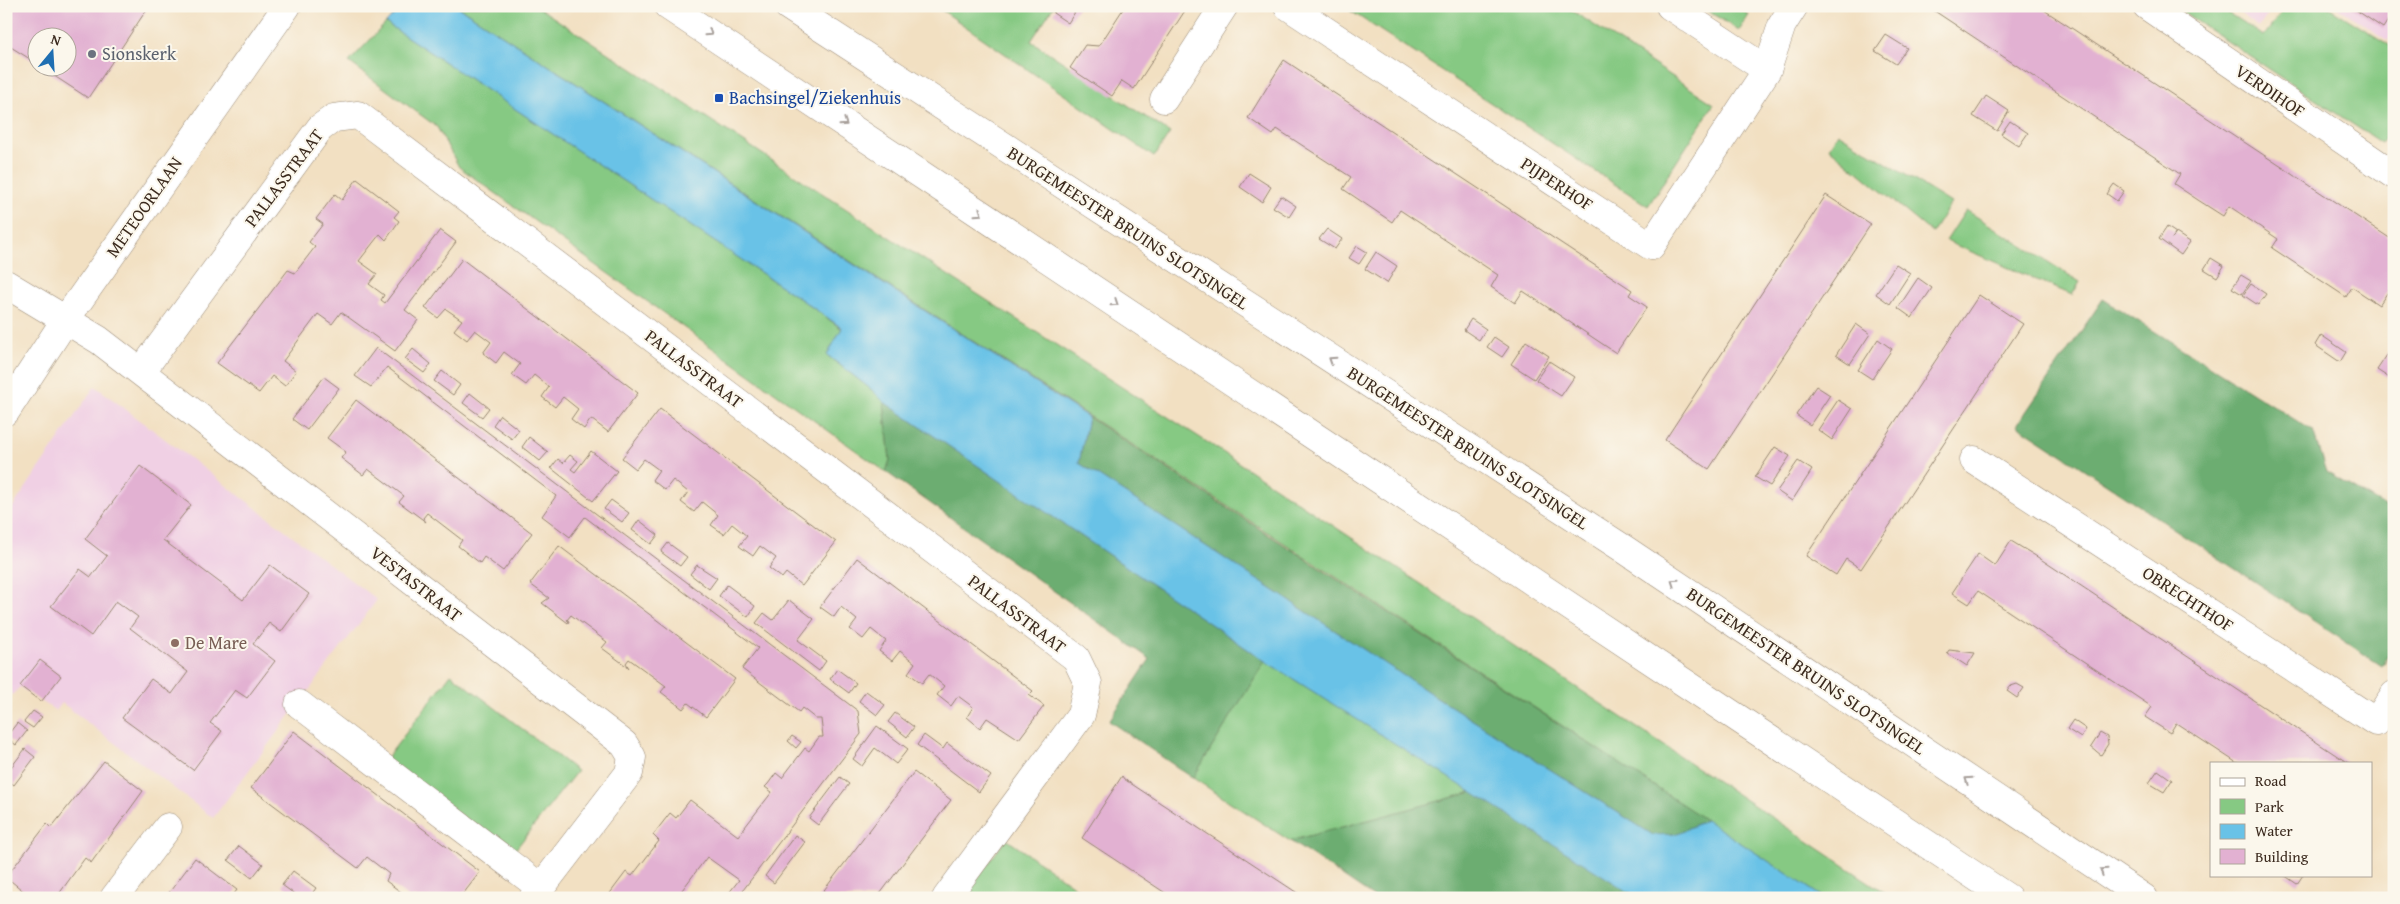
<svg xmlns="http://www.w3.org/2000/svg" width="2400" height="904" viewBox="0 0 2400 904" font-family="'Gentium Book Plus',serif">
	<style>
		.built { fill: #f0d0e4 }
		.green { fill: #86c983; stroke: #607a50 }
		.forest { fill: #6cad71; stroke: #546c48 }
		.water { fill: #69c2e7; stroke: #527682 }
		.building { fill: #e2b1d2 }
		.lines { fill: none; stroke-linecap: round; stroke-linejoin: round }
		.street-casing { stroke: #968570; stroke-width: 29 }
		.secondary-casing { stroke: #968570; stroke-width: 29 }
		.street { stroke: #fff; stroke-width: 28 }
		.secondary { stroke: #fff; stroke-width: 28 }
		.oneway { stroke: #a79f9a }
		.worship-dot { fill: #6b7280; stroke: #fbf7ec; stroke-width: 2 }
		.transit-dot { fill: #1a4fb4; stroke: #fbf7ec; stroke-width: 2 }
		.education-dot { fill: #8d6e63; stroke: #fbf7ec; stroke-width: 2 }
		.labels { text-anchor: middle; stroke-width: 4; stroke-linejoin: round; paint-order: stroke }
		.worship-label { font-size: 18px; fill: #5b616d; stroke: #fbf7ec; text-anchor: start }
		.street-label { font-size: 18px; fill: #3b2a1e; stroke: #fbf7ec }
		.transit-label { font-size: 18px; fill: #164399; stroke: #fbf7ec; text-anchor: start }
		.education-label { font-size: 18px; fill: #785e54; stroke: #fbf7ec; text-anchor: start }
	</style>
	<rect width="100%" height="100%" fill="#fbf7ec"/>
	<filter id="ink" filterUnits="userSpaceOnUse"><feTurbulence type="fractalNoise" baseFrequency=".02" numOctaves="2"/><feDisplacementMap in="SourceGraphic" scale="10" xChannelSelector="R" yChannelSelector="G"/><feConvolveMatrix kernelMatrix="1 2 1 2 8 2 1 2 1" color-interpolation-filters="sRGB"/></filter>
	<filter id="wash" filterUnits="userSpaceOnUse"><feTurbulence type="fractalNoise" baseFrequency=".0096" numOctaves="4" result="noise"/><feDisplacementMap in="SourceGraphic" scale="20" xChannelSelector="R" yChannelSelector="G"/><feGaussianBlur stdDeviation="1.12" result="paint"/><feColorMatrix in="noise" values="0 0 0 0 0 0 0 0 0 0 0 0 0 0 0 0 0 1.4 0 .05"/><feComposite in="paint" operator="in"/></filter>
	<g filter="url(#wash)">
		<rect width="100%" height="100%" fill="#f2e0c2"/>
		<path class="built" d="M2230,6H2274L2259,27Z
			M2336,6H2394V32L2388,41Z
			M95,386L377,600L213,818L62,703L56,711L20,687L12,695L6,691V517Z"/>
		<path class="green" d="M457,6H536L909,250L1227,455L1893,898H1824L1304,556Z
			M936,6H1054L1031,41L1170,133L1154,157Z
			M1343,6H1565L1714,104L1648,206Z
			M1701,6H1735L1749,15L1739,31Z
			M2174,6H2217L2264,36L2286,6H2327L2394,48V124L2381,143Z
			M386,23L802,300L842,329L827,355L872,390L884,402L890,460L886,472L459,167L437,127L349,62Z
			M1838,133L1951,203L1932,233L1829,148Z
			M1966,210L2080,282L2072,295L1946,241Z
			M1265,661L1473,792L1290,841L1193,778Z
			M451,674L577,771L511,855L386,759Z
			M1006,839L1091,898H963Z"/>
		<path class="forest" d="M2103,299L2313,431L2326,472L2394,512V647L2382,666L2017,425Z
			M884,402L1265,661L1193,778L1109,721L1150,659L886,472L890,460Z
			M1088,417L1706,820L1675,834L1653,835L1427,691L1079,463Z
			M1473,792L1638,898H1375L1290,841Z"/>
		<path class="water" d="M402,6H457L1088,417L1079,463L1427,691L1653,835L1675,834L1706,820L1824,898H1638L1265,661L884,402L872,390L827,355L842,328L802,300L386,23Z"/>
		<g id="blocks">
			<path class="building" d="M6,6H149L88,98L42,68H68V38H38V64L6,44Z
				M1058,6H1079L1068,23L1053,13Z
				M1125,6H1188L1134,89L1122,81L1112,96L1070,68L1085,45L1099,46Z
				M1927,6H2038L2394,241V283L2379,305L2352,287L2346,297L2272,248L2278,239L2229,206L2223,216L2198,200L2174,184L2180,174Z
				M2350,6H2394V11L2383,28Z
				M1886,35L1907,48L1896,64L1875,51Z
				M1284,60L1632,290L1629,295L1647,307L1616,353L1523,291L1515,303L1491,287L1498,275L1400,210L1392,222L1343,189L1351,177L1277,129L1273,135L1248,118Z
				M1986,96L2009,111L1997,131L1973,116Z
				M2010,121L2028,133L2019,146L2001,134Z
				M1249,173L1271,187L1262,202L1240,187Z
				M357,179L399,211L394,217L399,221L386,240L380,234L359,261L377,274L369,284L384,295L381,300L385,303L440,230L456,242L405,310L418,320L395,351L341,312L332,324L318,314L283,361L296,371L285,386L272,376L259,393L217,363L288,270L295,273L315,247L309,242L323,224L316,219L335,194L342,200Z
				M2114,184L2124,191L2117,201L2107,194Z
				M1826,195L1871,224L1709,469L1665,440Z
				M1281,196L1296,206L1289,217L1273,207Z
				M2167,227L2176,233L2172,239L2176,233L2190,242L2181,255L2159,239Z
				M1327,229L1342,239L1335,249L1319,239Z
				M1357,246L1367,252L1359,264L1349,258Z
				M1376,252L1397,266L1387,283L1365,269Z
				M2211,258L2224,266L2217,277L2204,269Z
				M462,259L638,393L608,432L591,419L584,429L571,419L578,409L563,397L555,407L542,397L549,387L534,375L526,385L512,375L520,364L504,352L496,363L483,353L491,342L475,330L467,340L454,330L462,320L446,309L438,318L425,308Z
				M1896,264L1910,273L1890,304L1876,294Z
				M2241,275L2251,281L2242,294L2232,288Z
				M1918,278L1932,288L1912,318L1898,308Z
				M2251,284L2266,294L2258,305L2243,295Z
				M1979,295L2023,324L1861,569L1846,559L1836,575L1806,556Z
				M1471,319L1486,329L1479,340L1464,330Z
				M1856,324L1870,334L1850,364L1836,355Z
				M2321,335L2346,352L2340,362L2315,345Z
				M1494,337L1509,347L1502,357L1487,347Z
				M1878,339L1892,349L1872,379L1858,370Z
				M1526,341L1549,356L1534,379L1511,364Z
				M376,348L858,711L861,734L737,898H725L739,880L707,857L676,898H610L608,896L626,872L632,876L659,841L653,835L670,813L676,818L690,800L738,836L772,792L765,787L768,784L776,773L782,778L805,748L809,751L819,737H823L821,719H816L802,708L799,712L742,669L758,648L585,517L570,537L542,516L556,496L387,367L371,387L355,376Z
				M413,349L431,364L424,373L405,359Z
				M2389,352L2394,355V381L2377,370Z
				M1549,361L1574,377L1561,396L1536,380Z
				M442,371L460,385L453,395L434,381Z
				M324,377L339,388L307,430L292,419Z
				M1816,386L1830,395L1810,425L1796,415Z
				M470,393L489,408L482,417L463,403Z
				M356,400L532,533L503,571L484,557L480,563L458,546L462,540L427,513L423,518L426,522L399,502L404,496L368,469L363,475L341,458L346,452L327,438Z
				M1838,400L1852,409L1832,440L1818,430Z
				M660,409L836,542L802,586L786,573L782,578L769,568L776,558L760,546L753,556L739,546L747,536L732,524L724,534L711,525L718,515L702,502L694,512L681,502L688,492L673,480L665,490L652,480L659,470L644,459L636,469L622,458Z
				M500,415L519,430L512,439L493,425Z
				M529,437L548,452L540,461L522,447Z
				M1775,447L1790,456L1770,486L1755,477Z
				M591,451L617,471L593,501L551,468L558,459L563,463L570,455L578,461L571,469L575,472Z
				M1798,461L1812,470L1792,501L1777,491Z
				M140,466L191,505L163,540L243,600L270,565L309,594L281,632L269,623L253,644L275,661L247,698L235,690L210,723L222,731L193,770L122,718L151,679L172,694L188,672L130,628L138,617L116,601L91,636L51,606L80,569L91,577L107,556L85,539Z
				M611,500L629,513L622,522L604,509Z
				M639,520L658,535L651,544L632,530Z
				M2011,541L2039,558L2348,763H2237L2176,723L2170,733L2145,717L2152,707L1978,591L1969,604L1952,593L1978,554L1995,566Z
				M668,543L687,557L680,566L661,552Z
				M559,546L735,679L706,717L688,703L683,709L661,692L666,686L629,659L626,663L629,668L602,648L607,642L571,615L567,620L569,621L568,623L542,603L549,598L530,584Z
				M857,558L1033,691L1029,695L1044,706L1019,739L987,718L980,728L967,717L973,707L958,696L951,706L937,695L944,686L929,674L922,683L908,673L915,663L900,651L892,661L879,651L886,641L871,629L863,639L850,629L857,620L841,607L834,617L820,607Z
				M697,565L717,578L709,589L690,574Z
				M727,585L755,606L748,617L719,596Z
				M789,600L814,619L798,640L826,661L819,671L756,623L764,613L773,620Z
				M1949,650L1975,653L1967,666L1947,653Z
				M40,660L61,676L41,702L20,686Z
				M837,669L856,683L849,693L830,679Z
				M2017,684L2024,688L2017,698L2007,691L2011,686Z
				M866,691L885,705L877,715L859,701Z
				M33,711L42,717L33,728L24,722Z
				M895,713L914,727L907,737L888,722Z
				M2073,720L2086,729L2081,738L2067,729Z
				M17,723L27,731L16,745L6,737Z
				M877,726L908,749L896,764L875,748L862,766L853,759Z
				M294,731L480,872L460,898H409L386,881L389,874L367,857L358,868L251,788Z
				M2100,733L2107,737L2108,744L2101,755L2091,747Z
				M924,735L943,749L947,743L991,776L979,792L917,745Z
				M792,736L801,742L796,748L788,741Z
				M25,749L35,757L14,785L6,779V774Z
				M104,761L143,791L91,863L85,858L56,898H32L6,877L47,824L51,828Z
				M2158,770L2172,780L2164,792L2149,783Z
				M914,772L951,800L877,898H818Z
				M1122,776L1124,779L1305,898H1173L1082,838Z
				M840,777L849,784L818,825L809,818Z
				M795,835L805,842L774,883L765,876Z
				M239,846L263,864L252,878L228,860Z
				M195,858L237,890L231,898H165Z
				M293,871L316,888L309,898H300L282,885Z
				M2284,875H2303L2297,884Z"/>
		</g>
	</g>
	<g filter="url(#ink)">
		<use href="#blocks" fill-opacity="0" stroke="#968570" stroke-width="1"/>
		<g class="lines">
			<g class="street-casing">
				<path id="street" d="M1288,6L1651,246L1767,70L1782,25L1794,6
					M1670,6L1767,70
					M2147,6L2394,175
					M1164,99L1224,6
					M6,284L99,340L624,744L632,757L629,773L533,898
					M141,372L320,128L334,118L358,115L1076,658L1088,683L1081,715L946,898
					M6,411L66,319L287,6
					M1974,460L2376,722L2394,695
					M299,704L540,887
					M114,898L168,827"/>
			</g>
			<g class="secondary-casing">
				<path id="secondary" d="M668,6L2008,898
					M788,6L1624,549L2144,898"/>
			</g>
			<use href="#street" class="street"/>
			<use href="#secondary" class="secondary"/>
		</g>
		<defs><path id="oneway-chevron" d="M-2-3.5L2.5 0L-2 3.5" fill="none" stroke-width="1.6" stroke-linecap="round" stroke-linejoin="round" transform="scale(1.25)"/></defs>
		<g class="oneway">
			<use href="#oneway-chevron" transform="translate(709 33) rotate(34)"/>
			<use href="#oneway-chevron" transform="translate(844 123) rotate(34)"/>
			<use href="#oneway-chevron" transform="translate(979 213) rotate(34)"/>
			<use href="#oneway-chevron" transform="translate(1115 303) rotate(34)"/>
			<use href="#oneway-chevron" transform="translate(1332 360) rotate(-147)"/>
			<use href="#oneway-chevron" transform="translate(1674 582) rotate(-146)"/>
			<use href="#oneway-chevron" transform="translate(1968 780) rotate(-146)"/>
			<use href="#oneway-chevron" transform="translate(2103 871) rotate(-146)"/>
		</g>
	</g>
	<circle class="worship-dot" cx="92" cy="54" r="5"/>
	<rect class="transit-dot" x="714" y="93" width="10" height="10" rx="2.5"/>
	<circle class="education-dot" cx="175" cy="643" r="5"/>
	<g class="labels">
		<g class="worship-label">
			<text x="102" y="60">Sionskerk</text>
		</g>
		<g class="street-label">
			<text transform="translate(2270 91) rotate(34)" y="6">VERDIHOF</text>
			<text transform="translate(284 178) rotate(-53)" y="6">PALLASSTRAAT</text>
			<text transform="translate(1557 184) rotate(33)" y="6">PIJPERHOF</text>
			<text transform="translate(144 207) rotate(-55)" y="6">METEOORLAAN</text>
			<text transform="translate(1128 228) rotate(33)" y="6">BURGEMEESTER BRUINS SLOTSINGEL</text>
			<text transform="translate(694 369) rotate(37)" y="6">PALLASSTRAAT</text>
			<text transform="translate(1468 448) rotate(33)" y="6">BURGEMEESTER BRUINS SLOTSINGEL</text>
			<text transform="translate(416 584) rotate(38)" y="6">VESTASTRAAT</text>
			<text transform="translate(2188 599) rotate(33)" y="6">OBRECHTHOF</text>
			<text transform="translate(1017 614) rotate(37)" y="6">PALLASSTRAAT</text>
			<text transform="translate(1806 671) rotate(34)" y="6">BURGEMEESTER BRUINS SLOTSINGEL</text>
		</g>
		<g class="transit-label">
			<text x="729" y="104">Bachsingel/Ziekenhuis</text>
		</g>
		<g class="education-label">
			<text x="185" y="649">De Mare</text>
		</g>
	</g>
	<rect width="2400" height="904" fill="none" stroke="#fbf7ec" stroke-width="25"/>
	<rect x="2210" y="762" width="162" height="115" fill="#fbf7ec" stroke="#aea59a"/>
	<rect x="2220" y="778" width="25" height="8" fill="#ffffff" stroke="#aea59a"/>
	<text x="2255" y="786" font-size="15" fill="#3b2a1e">Road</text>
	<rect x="2220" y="799" width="25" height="15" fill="#86c983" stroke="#aea59a"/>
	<text x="2255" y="812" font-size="15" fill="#3b2a1e">Park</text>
	<rect x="2220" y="824" width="25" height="15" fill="#69c2e7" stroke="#aea59a"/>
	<text x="2255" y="836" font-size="15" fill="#3b2a1e">Water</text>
	<rect x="2220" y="849" width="25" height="15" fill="#e2b1d2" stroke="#aea59a"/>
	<text x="2255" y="862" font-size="15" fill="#3b2a1e">Building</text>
	<g transform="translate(52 52) rotate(18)"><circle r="24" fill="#fbf7ec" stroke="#aea59a"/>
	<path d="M0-4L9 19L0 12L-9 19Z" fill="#1f6fb2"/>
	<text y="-8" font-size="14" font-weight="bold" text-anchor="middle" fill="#3b2a1e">N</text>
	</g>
</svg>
